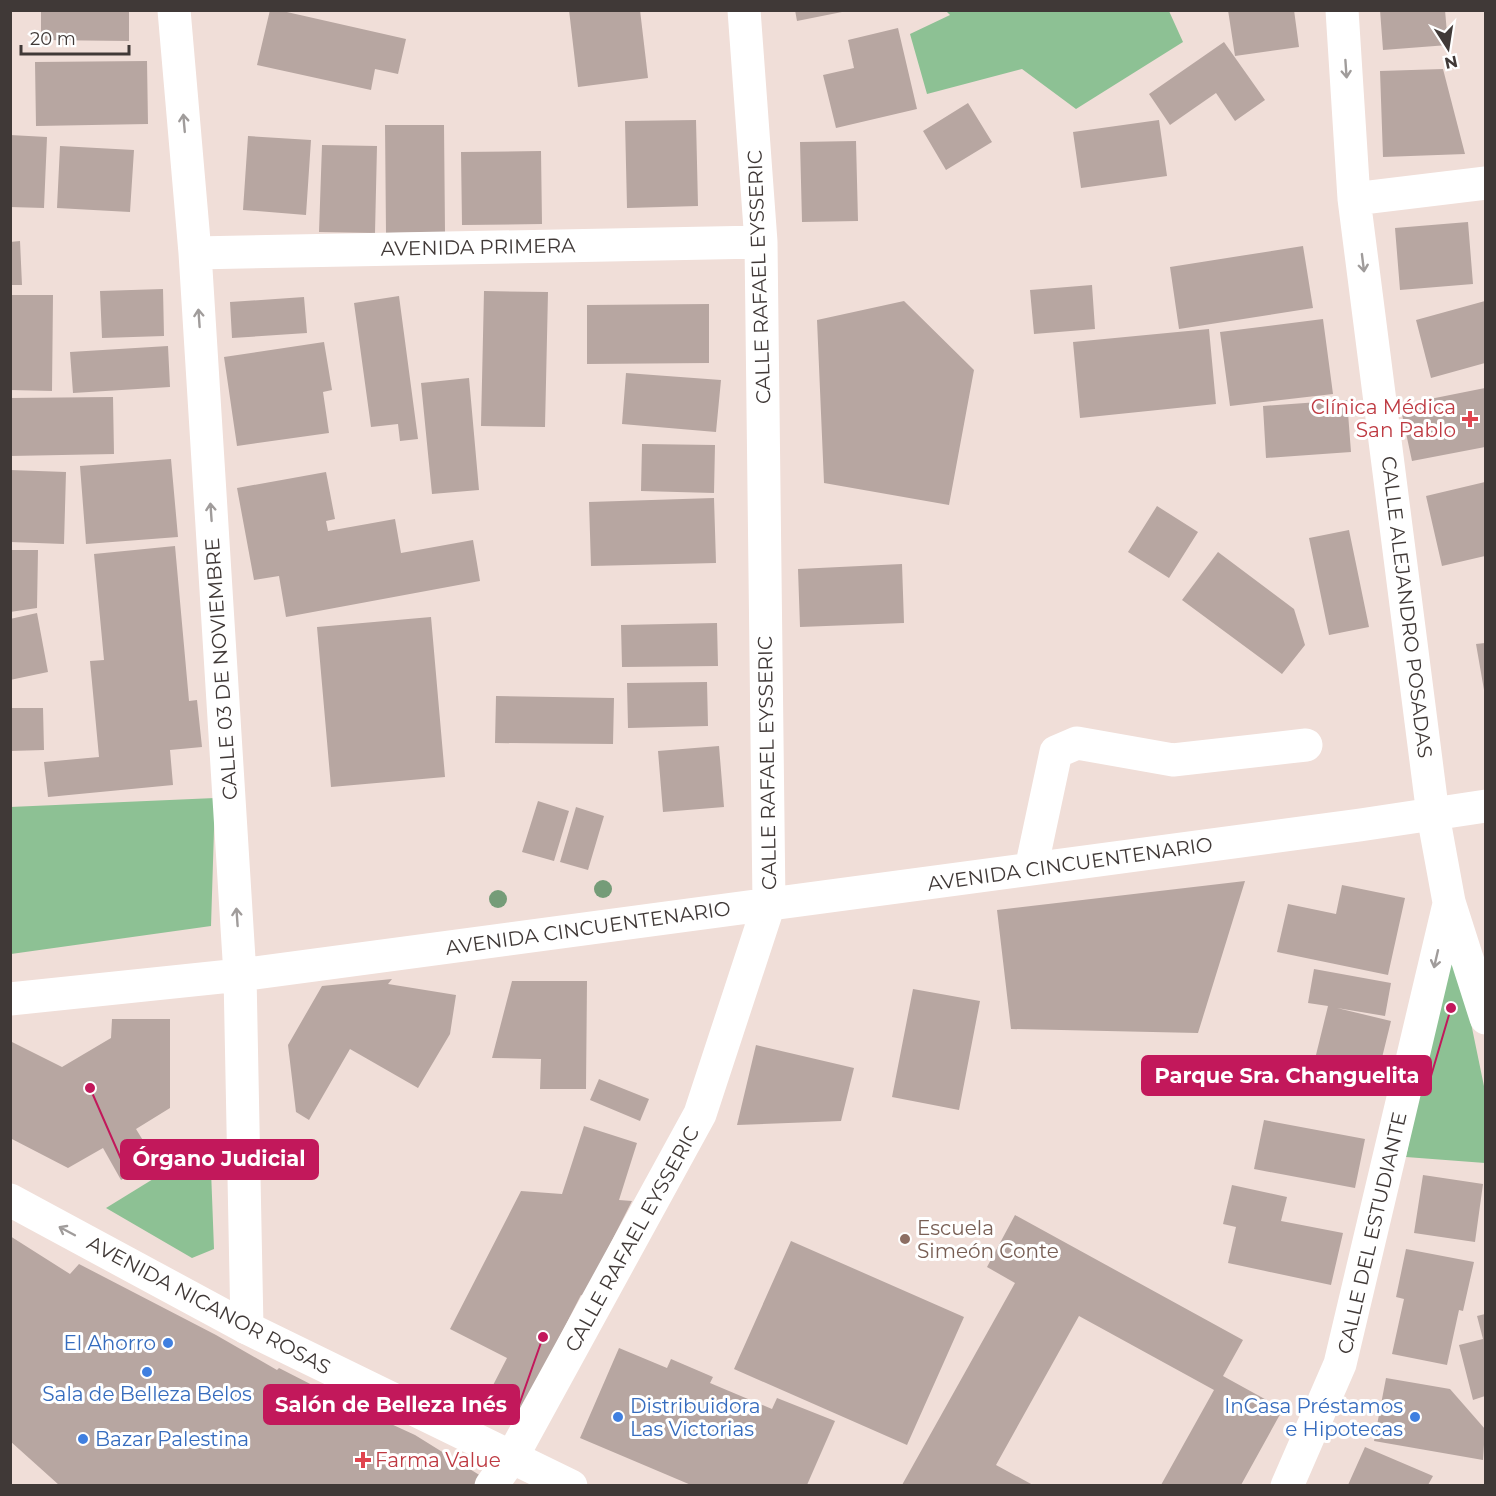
<svg xmlns="http://www.w3.org/2000/svg" width="1496" height="1496" viewBox="0 0 1496 1496" font-family="Montserrat,sans-serif">
	<style>
		.green { fill: #8dc194 }
		.building { fill: #b7a6a1 }
		.lines { fill: none; stroke-linecap: round; stroke-linejoin: round }
		.minor { stroke: #fff; stroke-width: 33 }
		.major { stroke: #fff; stroke-width: 33 }
		.tree { fill: #759c78 }
		.oneway { stroke: #a09c9b }
		.health-dot { fill: #e0444e; stroke: #fff; stroke-width: 2 }
		.education-dot { fill: #8d6e63; stroke: #fff; stroke-width: 2 }
		.shop-dot { fill: #3f7fe0; stroke: #fff; stroke-width: 2 }
		.labels { text-anchor: middle; stroke-width: 6; stroke-linejoin: round; paint-order: stroke }
		.street-label { font-size: 20px; fill: #403937; stroke: #fff }
		.health-label { font-size: 20px; fill: #be3a42; stroke: #fff; text-anchor: end }
		.education-label { font-size: 20px; fill: #785e54; stroke: #fff; text-anchor: start }
		.shop-label { font-size: 20px; fill: #366cbe; stroke: #fff; text-anchor: end }
		.leader { fill: none; stroke: #c2185b; stroke-width: 2 }
		.callout-dot { fill: #c2185b; stroke: #fff; stroke-width: 2 }
		.callout { fill: #c2185b; stroke: #c2185b; stroke-width: 2 }
		.callout-label { font-size: 21px; text-anchor: middle; font-weight: bold; fill: #fff }
	</style>
	<rect width="100%" height="100%" fill="#f0ded8"/>
	<path class="green" d="M1169,11L1183,42L1076,109L1022,69L927,94L910,34L950,15L946,11Z
		M215,798L211,926L11,954L10,807Z
		M1451,926L1485,1091V1163L1406,1157Z
		M210,1144L214,1249L192,1258L106,1208Z"/>
	<path class="building" d="M41,10H129V41L41,40Z
		M270,10H278L406,39L398,74L375,69L371,90L257,65Z
		M569,10H640L648,78L578,87Z
		M795,10H841L842,12L797,21Z
		M1228,10H1294L1299,47L1235,56Z
		M1380,10H1445L1448,45L1383,50Z
		M898,28L917,109L836,128L823,75L854,68L848,40Z
		M1224,42L1265,100L1235,121L1216,93L1170,125L1149,94Z
		M147,61L148,124L36,126L35,62Z
		M1443,69L1465,154L1383,157L1380,71Z
		M968,103L992,142L946,170L923,131Z
		M696,120L698,206L627,208L625,121Z
		M1159,120L1167,176L1081,188L1073,132Z
		M385,125H444L445,232L386,233Z
		M10,135L47,137L44,208L10,207Z
		M248,136L311,140L306,215L243,210Z
		M856,141L858,221L802,222L800,142Z
		M322,145L377,146L375,233L319,232Z
		M60,146L134,150L130,212L57,208Z
		M541,151L542,224L462,225L461,152Z
		M1468,222L1473,284L1400,290L1395,228Z
		M20,241L22,285H10V242Z
		M1303,246L1313,308L1179,329L1170,267Z
		M1092,285L1095,329L1034,334L1030,290Z
		M163,289L164,336L102,338L100,291Z
		M484,291L548,292L545,427L481,426Z
		M10,295H53L52,391L10,390Z
		M399,296L418,439L400,441L398,424L371,427L354,303Z
		M304,297L307,333L232,338L230,302Z
		M904,301L974,370L949,505L824,483L817,320Z
		M1485,301V363L1431,378L1416,320Z
		M709,304V363L587,364V305Z
		M1323,319L1333,394L1230,406L1220,332Z
		M1209,329L1216,404L1080,418L1073,342Z
		M324,342L332,390L323,392L329,433L237,446L224,357Z
		M168,346L170,387L73,393L70,352Z
		M626,373L721,380L716,432L622,424Z
		M469,378L479,490L432,494L421,383Z
		M1485,388V447L1412,461L1400,405Z
		M113,397L114,454L10,456V398Z
		M1347,400L1351,452L1266,458L1263,406Z
		M642,444L715,445L714,493L641,491Z
		M171,459L178,537L86,544L80,466Z
		M10,470L66,472L64,544L10,542Z
		M326,472L335,519L326,521L328,531L395,519L401,553L473,540L480,581L286,617L279,576L254,580L237,488Z
		M1485,482V556L1442,566L1426,496Z
		M714,498L716,563L591,566L589,502Z
		M1157,506L1198,532L1169,578L1128,552Z
		M1349,530L1369,627L1329,635L1309,538Z
		M175,546L189,701L197,700L202,747L170,750L173,785L48,797L44,762L99,757L90,661L104,660L94,554Z
		M10,550H38L37,608L10,612Z
		M1218,552L1294,609L1305,645L1282,674L1182,600Z
		M902,564L904,623L800,627L798,569Z
		M37,613L48,672L10,680V619Z
		M431,617L445,777L331,787L317,627Z
		M717,623L718,666L622,667L621,625Z
		M1485,643V690H1484L1476,644Z
		M707,682L708,726L628,728L627,683Z
		M496,696L614,698L613,744L495,743Z
		M10,708H43L44,750L10,751Z
		M719,746L724,807L663,812L658,751Z
		M538,801L569,811L554,861L522,852Z
		M576,807L604,816L588,870L560,862Z
		M1245,881L1198,1033L1011,1029L997,910Z
		M1342,885L1405,898L1388,975L1277,952L1288,904L1336,914Z
		M1314,969L1391,983L1385,1016L1337,1008L1391,1021L1378,1074L1315,1059L1328,1006L1308,1003Z
		M392,979L388,984L456,995L450,1034L418,1088L350,1049L309,1120L296,1112L288,1045L322,986Z
		M512,981H587L586,1089H540L541,1059L492,1058Z
		M913,989L980,1001L959,1110L892,1097Z
		M112,1019H170V1108L136,1129L155,1160L121,1180L103,1148L68,1168L10,1138V1045L12,1042L62,1067L111,1038Z
		M756,1045L854,1068L841,1121L737,1125Z
		M599,1079L649,1099L640,1121L590,1100Z
		M1264,1120L1365,1139L1355,1188L1254,1169Z
		M584,1126L637,1143L619,1200L632,1201L584,1296L581,1295L521,1412L488,1395L507,1358L450,1329L521,1191L562,1194Z
		M1423,1175L1483,1184L1475,1242L1414,1233Z
		M1232,1185L1287,1197L1281,1221L1343,1233L1331,1285L1228,1263L1236,1227L1223,1224Z
		M1015,1215L1243,1340L1223,1376L1283,1409L1241,1485H1161L1214,1390L1079,1316L996,1465L1033,1485H902L1015,1283L987,1267Z
		M10,1236L70,1274L79,1264L216,1335L277,1370L279,1368L365,1412L415,1435L481,1476L475,1485H59L10,1441Z
		M791,1241L964,1317L907,1445L734,1369Z
		M1406,1249L1474,1262L1463,1311L1459,1310L1447,1365L1392,1354L1404,1299L1396,1297Z
		M1485,1314V1396L1473,1400L1459,1345L1483,1339L1477,1316Z
		M619,1348L667,1368L671,1359L713,1377L710,1383L772,1409L777,1398L835,1421L807,1485H691L580,1438Z
		M1386,1378L1450,1389L1485,1429L1483,1460L1374,1441Z
		M1365,1447L1433,1476L1428,1485H1348Z"/>
	<g class="lines">
		<path class="minor" d="M174,10L195,253L240,975L247,1328
			M1342,10L1354,199L1433,815L1449,902L1486,1018
			M1354,199L1486,183
			M195,253L761,242
			M1031,869L1056,752L1077,743L1173,760L1306,745
			M10,999L240,975L1360,825L1486,806
			M491,1486L512,1457L700,1114L769,904L761,242L744,10
			M1287,1486L1340,1364L1449,904"/>
		<path class="major" d="M10,1200L247,1328L571,1486"/>
	</g>
	<g class="tree">
		<circle cx="603" cy="889" r="9"/>
		<circle cx="498" cy="899" r="9"/>
	</g>
	<defs><path id="oneway-shaft" d="M-6 0H5M1.5-3L5.5 0L1.5 3" fill="none" stroke-width="1.6" stroke-linecap="round" stroke-linejoin="round" transform="scale(1.5)"/></defs>
	<g class="oneway">
		<use href="#oneway-shaft" transform="translate(1346 69) rotate(86)"/>
		<use href="#oneway-shaft" transform="translate(184 123) rotate(-95)"/>
		<use href="#oneway-shaft" transform="translate(1363 263) rotate(83)"/>
		<use href="#oneway-shaft" transform="translate(199 318) rotate(-94)"/>
		<use href="#oneway-shaft" transform="translate(211 512) rotate(-94)"/>
		<use href="#oneway-shaft" transform="translate(237 917) rotate(-94)"/>
		<use href="#oneway-shaft" transform="translate(1436 959) rotate(103)"/>
		<use href="#oneway-shaft" transform="translate(67 1231) rotate(-152)"/>
	</g>
	<g class="health-dot">
		<path d="M1467 410h6v6h6v6h-6v6h-6v-6h-6v-6h6z"/>
		<path d="M360 1451h6v6h6v6h-6v6h-6v-6h-6v-6h6z"/>
	</g>
	<circle class="education-dot" cx="905" cy="1239" r="6"/>
	<g class="shop-dot">
		<circle cx="168" cy="1343" r="6"/>
		<circle cx="147" cy="1372" r="6"/>
		<circle cx="618" cy="1417" r="6"/>
		<circle cx="1415" cy="1417" r="6"/>
		<circle cx="83" cy="1439" r="6"/>
	</g>
	<g class="labels">
		<g class="street-label">
			<text transform="translate(478 247) rotate(-1)" y="7">AVENIDA PRIMERA</text>
			<text transform="translate(759 277) rotate(-92)" y="7">CALLE RAFAEL EYSSERIC</text>
			<text transform="translate(1407 607) rotate(83)" y="7">CALLE ALEJANDRO POSADAS</text>
			<text transform="translate(221 669) rotate(-94)" y="7">CALLE 03 DE NOVIEMBRE</text>
			<text transform="translate(767 763) rotate(-91)" y="7">CALLE RAFAEL EYSSERIC</text>
			<text transform="translate(1070 864) rotate(-8)" y="7">AVENIDA CINCUENTENARIO</text>
			<text transform="translate(588 928) rotate(-8)" y="7">AVENIDA CINCUENTENARIO</text>
			<text transform="translate(1372 1233) rotate(-77)" y="7">CALLE DEL ESTUDIANTE</text>
			<text transform="translate(632 1239) rotate(-61)" y="7">CALLE RAFAEL EYSSERIC</text>
			<text transform="translate(209 1305) rotate(28)" y="7">AVENIDA NICANOR ROSAS</text>
		</g>
		<g class="health-label">
			<text x="1456" y="414">Clínica Médica<tspan x="1456" dy="23">San Pablo</tspan></text>
			<text x="375" y="1467" text-anchor="start">Farma Value</text>
		</g>
		<g class="education-label">
			<text x="917" y="1235">Escuela<tspan x="917" dy="23">Simeón Conte</tspan></text>
		</g>
		<g class="shop-label">
			<text x="156" y="1350">El Ahorro</text>
			<text x="147" y="1401" text-anchor="middle">Sala de Belleza Belos</text>
			<text x="630" y="1413" text-anchor="start">Distribuidora<tspan x="630" dy="23">Las Victorias</tspan></text>
			<text x="1403" y="1413">InCasa Préstamos<tspan x="1403" dy="23">e Hipotecas</tspan></text>
			<text x="95" y="1446" text-anchor="start">Bazar Palestina</text>
		</g>
	</g>
	<path class="leader" d="M1451 1008L1431 1076M90 1088L121 1159M543 1337L519 1405"/>
	<g class="callout-dot">
		<circle cx="1451" cy="1008" r="6"/>
		<circle cx="90" cy="1088" r="6"/>
		<circle cx="543" cy="1337" r="6"/>
	</g>
	<g class="callout">
		<rect x="1142" y="1056" width="289" height="39" rx="6"/>
		<rect x="121" y="1140" width="197" height="39" rx="6"/>
		<rect x="264" y="1385" width="255" height="39" rx="6"/>
	</g>
	<g class="callout-label">
		<text x="1287" y="1083">Parque Sra. Changuelita</text>
		<text x="219" y="1166">Órgano Judicial</text>
		<text x="391" y="1412">Salón de Belleza Inés</text>
	</g>
	<rect width="1496" height="1496" fill="none" stroke="#403937" stroke-width="24"/>
	<g transform="translate(1448 48) rotate(168)" stroke="#ffffff" stroke-width="4.5" paint-order="stroke">
	<path d="M0-4.5L10 22L0 15L-10 22Z" fill="#403937"/>
	<text y="-9" font-size="16" font-weight="bold" text-anchor="middle" fill="#403937">N</text>
	</g>
	<path d="M21 45v9h108v-9" fill="none" stroke="#403937" stroke-width="3"/>
	<text x="30" y="45" font-size="18" fill="#403937" stroke="#ffffff" stroke-width="4.5" paint-order="stroke">20 m</text>
</svg>
